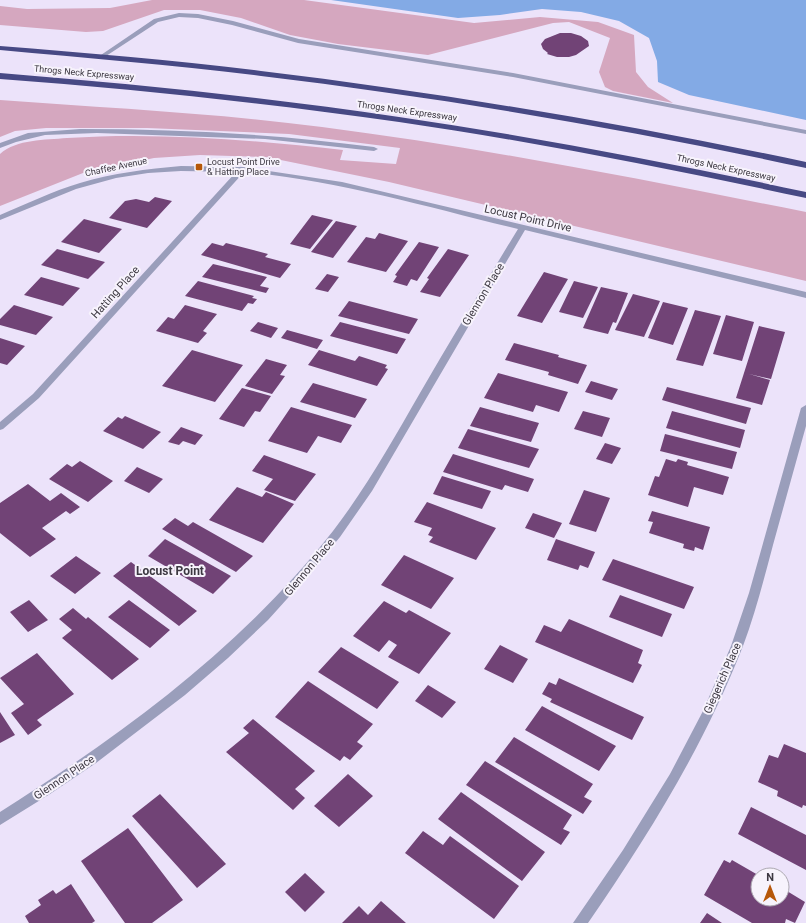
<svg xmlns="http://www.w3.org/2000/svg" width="806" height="923" viewBox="0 0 806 923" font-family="Roboto,sans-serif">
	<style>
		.green { fill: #d5a7bf }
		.water { fill: #83aae5 }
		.building { fill: #714376 }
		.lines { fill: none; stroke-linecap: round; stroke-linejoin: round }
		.minor { fill: #9a9ebb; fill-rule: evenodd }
		.highway { fill: #474984; fill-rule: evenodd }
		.poi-dot { fill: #b6570a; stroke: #f7f3fc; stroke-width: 1.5 }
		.labels { text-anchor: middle; stroke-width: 4; stroke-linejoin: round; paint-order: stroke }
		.far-street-label { font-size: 9px; fill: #3c3841; stroke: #f7f3fc }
		.far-poi-label { font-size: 9px; fill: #3c3841; stroke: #f7f3fc; text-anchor: start }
		.street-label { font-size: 11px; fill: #3c3841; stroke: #f7f3fc }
		.neighbourhood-label { font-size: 12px; font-weight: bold; fill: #3c3841; stroke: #f7f3fc }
	</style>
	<rect width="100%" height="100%" fill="#ece3fa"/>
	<path class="green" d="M152,0H304L474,23L540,17L598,22L634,35L636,72L648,87L673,103L613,91L605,87L599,72L610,38L569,22L553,23L428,55L338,44L290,35L241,18L200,10H164L103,31L86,32L0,25V6L27,9L110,8Z
		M0,100C107,108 215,113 322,127C485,148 645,180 806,212V281L389,182L266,157L200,155L154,158L83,173L0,206V154C17,139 45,140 67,138C159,132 252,140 343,150L340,160L396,164L400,148L289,134L147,128H46L15,131L0,137Z"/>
	<path class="water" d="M331,0H806V120L689,95L658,82L657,61L649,38L619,21L581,12L542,9L500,15L458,18Z"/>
	<path class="building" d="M560,33H571L581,36L588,41L589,46L576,55L569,57H557L547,54L548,53L543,49L541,44L545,39Z
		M155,197L172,201L147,228L109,218L125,201L136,199L149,202Z
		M312,215L333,220L310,249L290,244Z
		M84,219L122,229L99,253L61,242Z
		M336,221L357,226L333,258L311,252Z
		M379,233L408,241L386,272L347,262L366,237L375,239Z
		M419,242L439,247L417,281L411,279L407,286L393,282L397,276L395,275Z
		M212,243L223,246L226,243L268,254L265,257L291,264L280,278L201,255Z
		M57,249L105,262L88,279L41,265Z
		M448,249L469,255L440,297L420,292L429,279L427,278Z
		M213,264L267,277L260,286L269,288L266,293L202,277Z
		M544,272L568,279L542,323L517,316Z
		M327,274L339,277L328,292L315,289Z
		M41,277L80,288L63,306L24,295Z
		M198,281L254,296L252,298L257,299L253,304L248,303L242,311L185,296Z
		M574,281L598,287L583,318L559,312Z
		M601,287L628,293L616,323L613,322L608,334L583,328Z
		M633,294L660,301L644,337L615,330Z
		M349,301L418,319L409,334L338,316Z
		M663,302L688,308L673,345L648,338Z
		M14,305L53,317L36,335L0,325V319Z
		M185,305L217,314L203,331L207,333L198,343L156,331L168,317L174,319Z
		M695,310L721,316L703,366L676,360Z
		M726,315L754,322L742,361L713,354Z
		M258,322L278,328L271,338L250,331Z
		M340,322L406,339L397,354L330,336Z
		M759,326L785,332L771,379L749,374L770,380L762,405L736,398Z
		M287,330L323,340L317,349L281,338Z
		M0,338L25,346L7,365L0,363Z
		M514,343L559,355L558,357L587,365L578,384L548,375L549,372L505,360Z
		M192,350L243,365L215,402L162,386Z
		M319,350L355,361L359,356L387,365L385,368L388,369L377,386L308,365Z
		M266,359L287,365L280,375L285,376L272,394L245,386Z
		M498,373L568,392L559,412L536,405L533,412L484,398Z
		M591,381L618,389L612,400L585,392Z
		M313,383L367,399L355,418L300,402Z
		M667,387L751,408L746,424L662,400Z
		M242,388L271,396L260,412L255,411L244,427L219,419Z
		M291,407L352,425L341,443L318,436L307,453L268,441Z
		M480,407L539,423L531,442L470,426Z
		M583,411L610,418L602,437L574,429Z
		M672,411L745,430L740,448L666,428Z
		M125,416L161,432L143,449L103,431L118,417L122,419Z
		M181,427L203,435L195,445L183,441L179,445L168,442Z
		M468,429L539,449L529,468L458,448Z
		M665,434L737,452L732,469L660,451Z
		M605,443L621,448L612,464L596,459Z
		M453,454L534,479L528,492L505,485L502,490L443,472Z
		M264,455L316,474L295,501L264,490L273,479L252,471Z
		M666,459L676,462L678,459L688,462L687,465L729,477L723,495L694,487L688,507L648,495L655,476L659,477Z
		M80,461L113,481L88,502L49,479L67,464L72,467Z
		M137,467L163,479L149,493L124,481Z
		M442,476L491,491L482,509L433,494Z
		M28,484L50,501L61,493L80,507L70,514L66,511L42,528L56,539L30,557L0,533V503Z
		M237,487L262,497L266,492L294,504L263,543L209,520Z
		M584,490L610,498L596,532L569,524Z
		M427,502L496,528L476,560L429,542L433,537L428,535L432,528L414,522Z
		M652,511L710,527L703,550L695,547L694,551L683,548L684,544L649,533L653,522L648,521Z
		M533,513L562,523L554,538L525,528Z
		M175,518L188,526L193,522L253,556L236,572L162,529Z
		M165,539L231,576L213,594L148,556Z
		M556,539L595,552L588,568L580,565L578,570L547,560Z
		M404,555L454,578L431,609L381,585Z
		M76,556L101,573L75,594L50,576Z
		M613,559L694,587L684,609L602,580Z
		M131,562L197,611L179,626L113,576Z
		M620,595L672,614L662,637L609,617Z
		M29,600L48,620L28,632L10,612Z
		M129,600L170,630L150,648L108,617Z
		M384,601L406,613L409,610L451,633L419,674L388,657L397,645L389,640L379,652L353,636Z
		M73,608L86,619L88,617L139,659L112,680L62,638L72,630L59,619Z
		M569,619L643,650L638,663L642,665L633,683L535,642L544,625L561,632Z
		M500,645L528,659L513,683L484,669Z
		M341,647L399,682L377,709L318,672Z
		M37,653L74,694L37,720L42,725L28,735L11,713L24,704L0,678Z
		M559,678L644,717L632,740L550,702L552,699L542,694L549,682L556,685Z
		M308,681L373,724L357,742L363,746L350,760L344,756L340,761L275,717Z
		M428,685L456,702L442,718L415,701Z
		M542,706L616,746L599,771L525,730Z
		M0,712L15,735L0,743Z
		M253,719L315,771L295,789L305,798L293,810L226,752L249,733L243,728Z
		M514,737L593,784L584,797L592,801L583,814L495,762Z
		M784,744L806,753V806L803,805L802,808L777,796L778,791L758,782L769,755L778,758Z
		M485,761L572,815L563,829L570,832L561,845L466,785Z
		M348,774L373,796L339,827L314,806Z
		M461,792L545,852L522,881L438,819Z
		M160,794L226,864L197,888L132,816Z
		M751,807L806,835V870L738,834Z
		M128,828L183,900L152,923H125L81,861Z
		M423,831L443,845L450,836L519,886L494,919L405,853Z
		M724,860L730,863L732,860L758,875V899H782V888L805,902L795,923L786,919L785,923H752L704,895Z
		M305,873L325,892L305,912L285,892Z
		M71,884L95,921L92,923H29L25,916L41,905L38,900L53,890L56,894Z
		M381,901L406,923H342L359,906L368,915Z
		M707,913L722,923H700Z"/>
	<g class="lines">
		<path class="minor" d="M179,13L198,14L233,21L299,39L513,73L806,130V134L513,77L298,43L232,25L198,18L179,17L158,22L103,58L98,57L154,19Z
			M80,129C178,129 276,134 374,147L378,149L374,151L265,139L97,133L45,135L16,142L0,148V143L28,133Z
			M181,166L243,167L342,182L806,292V298L525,230L372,491L340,537L305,579L268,620L228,658L185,695L96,763L50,794L0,825V812C123,734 242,647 333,531C366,488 393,440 420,393C452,338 485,283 518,229C427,207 337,180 244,172L39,398L3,429L0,430V422L33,394L236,172L181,171L148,173L116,178L76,189L0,220V215C26,204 53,191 80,183C113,173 147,169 181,166Z
			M806,405V426C795,466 784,505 773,545C764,579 755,614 743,646C704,746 648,836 588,923H573L623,850L670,774L703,711L731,646L749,593L801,408Z"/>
		<path class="highway" d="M0,46C87,53 174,60 261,71C444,93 626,124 806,162V168C626,129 444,98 261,76C174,65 87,58 0,50Z
			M0,73C133,84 267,97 399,117C536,137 671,163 806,192V198C671,169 536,142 399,122C267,103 133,89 0,79Z"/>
	</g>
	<rect class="poi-dot" x="195" y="163" width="8" height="8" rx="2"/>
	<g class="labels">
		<g class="far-street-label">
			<text transform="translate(84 73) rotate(5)" y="3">Throgs Neck Expressway</text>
			<text transform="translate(407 111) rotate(8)" y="3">Throgs Neck Expressway</text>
			<text transform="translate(116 167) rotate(-12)" y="3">Chaffee Avenue</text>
			<text transform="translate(726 168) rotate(12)" y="3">Throgs Neck Expressway</text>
		</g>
		<g class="far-poi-label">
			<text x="207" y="165">Locust Point Drive<tspan x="207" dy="10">&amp; Hatting Place</tspan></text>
		</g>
		<g class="street-label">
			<text transform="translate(528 218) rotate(13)" y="4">Locust Point Drive</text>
			<text transform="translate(115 292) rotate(-48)" y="4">Hatting Place</text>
			<text transform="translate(483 294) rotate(-59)" y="4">Glennon Place</text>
			<text transform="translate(309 567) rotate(-50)" y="4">Glennon Place</text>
			<text transform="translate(722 678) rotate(-66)" y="4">Giegerich Place</text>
			<text transform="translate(64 777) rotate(-34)" y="4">Glennon Place</text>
		</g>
		<g class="neighbourhood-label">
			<text x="170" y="575">Locust Point</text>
		</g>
	</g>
	<g transform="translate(770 887)"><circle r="19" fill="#f7f3fc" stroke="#aca8b1"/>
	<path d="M0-3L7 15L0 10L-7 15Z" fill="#b6570a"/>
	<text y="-6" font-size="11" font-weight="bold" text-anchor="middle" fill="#3c3841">N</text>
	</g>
</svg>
